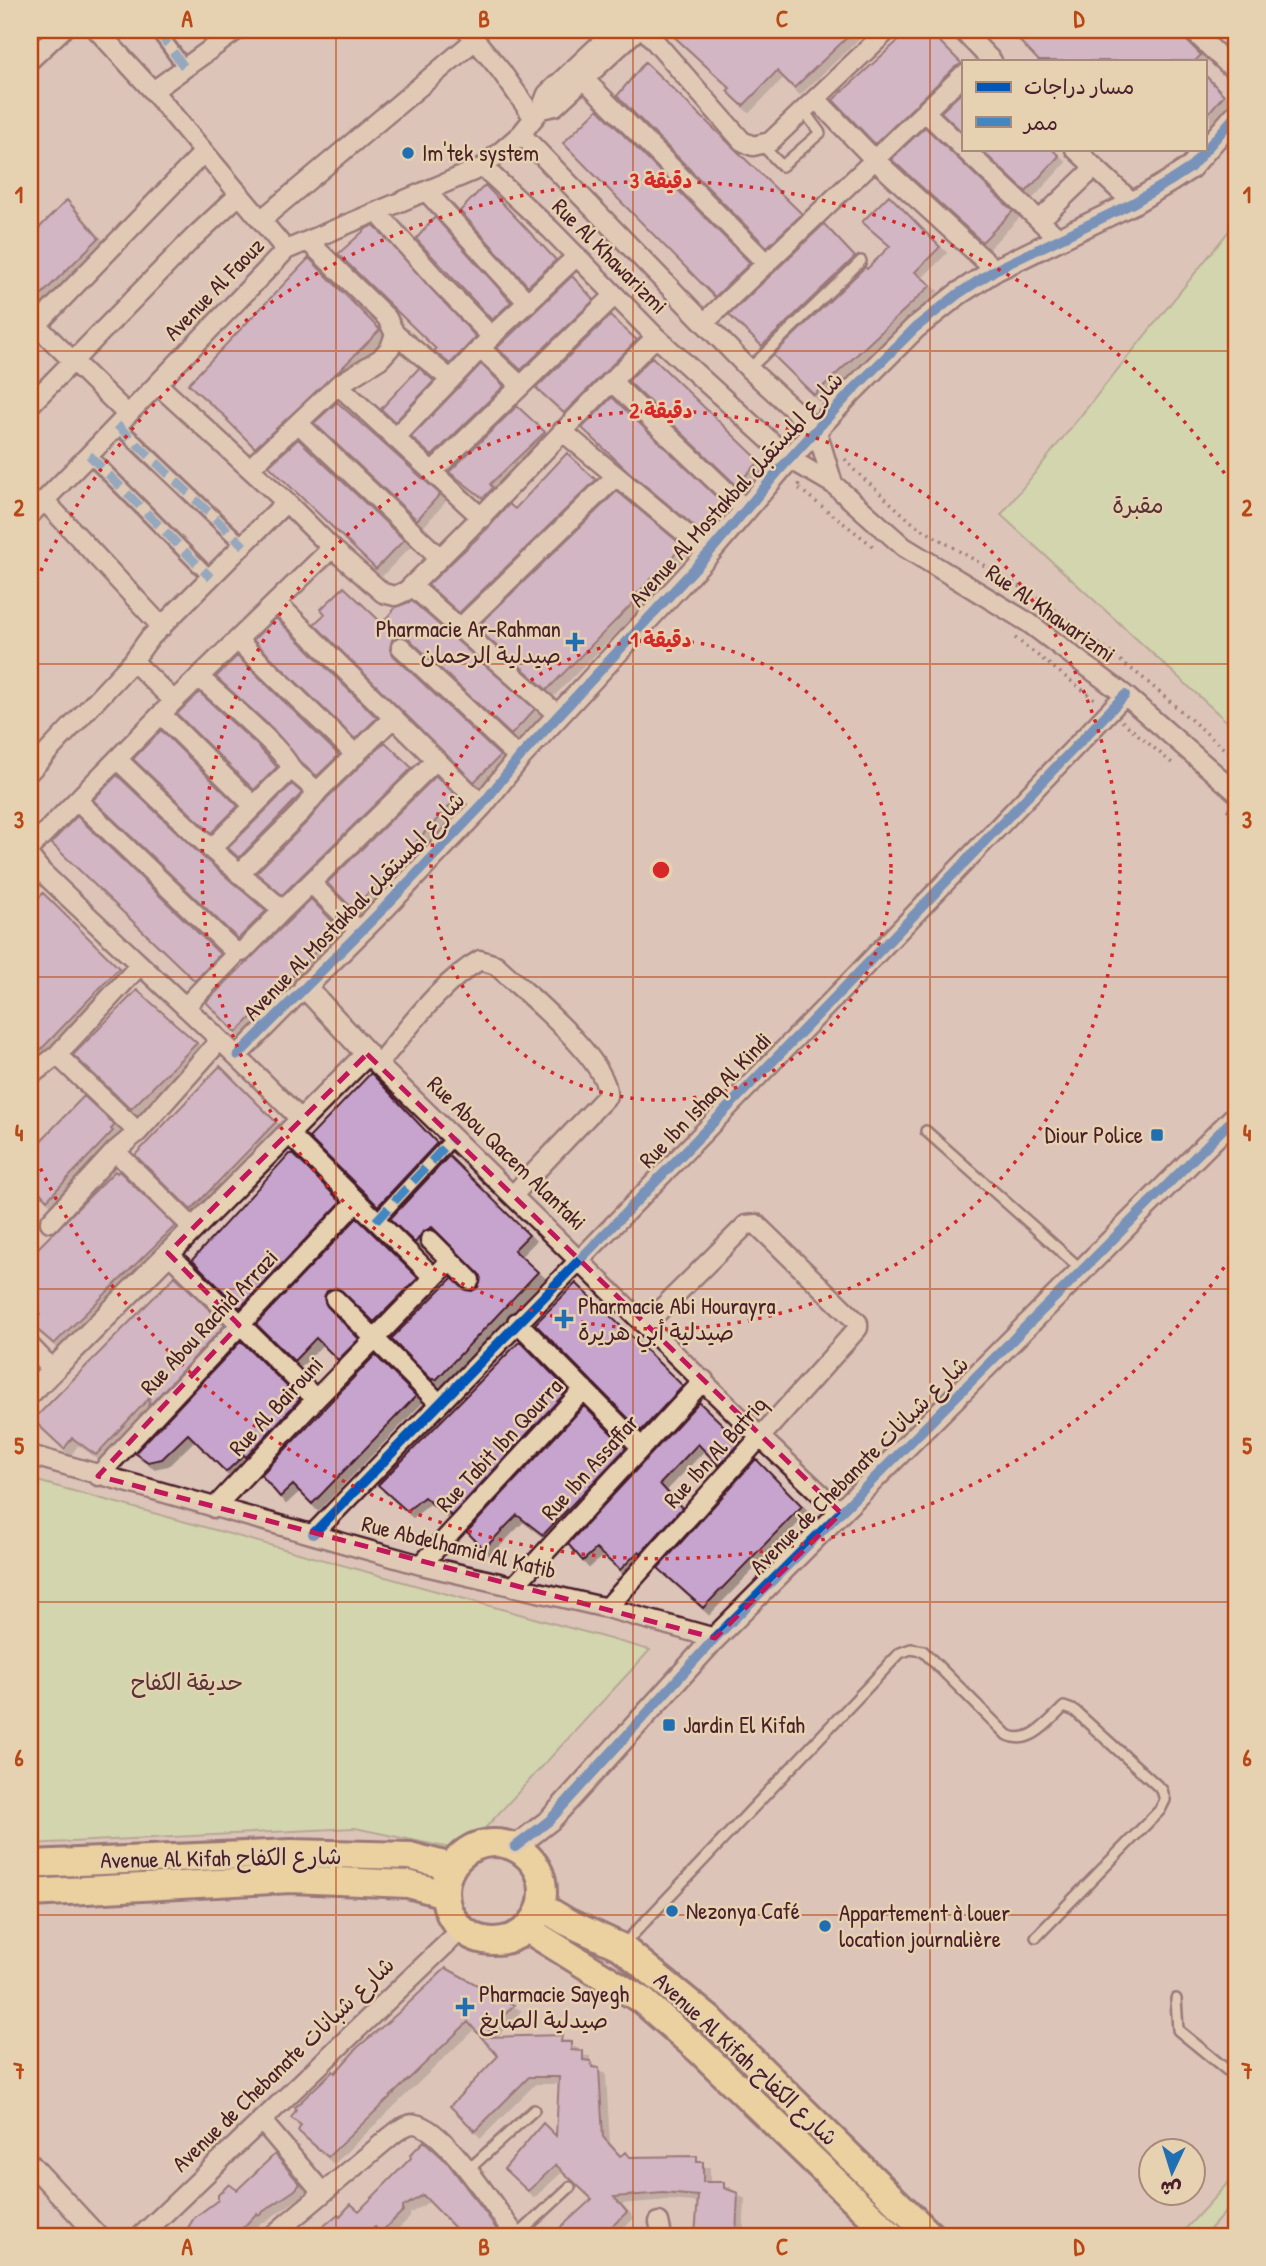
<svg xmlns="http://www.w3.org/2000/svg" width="1266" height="2266" viewBox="0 0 1266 2266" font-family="'Patrick Hand','Playpen Sans Arabic',sans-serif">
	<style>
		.built { fill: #d5babf }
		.green { fill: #c7e8a1; stroke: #888466; stroke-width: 2 }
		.building { fill: #c6a4ce; stroke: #4a1f2b; stroke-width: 2; filter: url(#shadow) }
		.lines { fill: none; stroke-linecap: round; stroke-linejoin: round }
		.service-casing { stroke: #4a1f2b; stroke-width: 14 }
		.pedestrian-casing { stroke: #4a1f2b; stroke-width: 18 }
		.minor-casing { stroke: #4a1f2b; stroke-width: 23 }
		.tertiary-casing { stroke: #4a1f2b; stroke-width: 26 }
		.primary-casing { stroke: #4a1f2b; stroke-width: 32 }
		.path { stroke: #4a1f2b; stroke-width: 3.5; stroke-dasharray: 2 5; stroke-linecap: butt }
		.service { stroke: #e6d1b0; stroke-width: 9 }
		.pedestrian { stroke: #e6d1b0; stroke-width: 12 }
		.minor { stroke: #e6d1b0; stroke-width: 18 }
		.tertiary { stroke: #e6d1b0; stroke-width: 21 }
		.primary { stroke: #fedf80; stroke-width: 26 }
		.quiet { stroke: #4286c2; stroke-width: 9; stroke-dasharray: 18 9; stroke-linecap: butt }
		.cycleway-casing { stroke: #e6d1b0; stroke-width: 15 }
		.cycleway { stroke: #0057b8; stroke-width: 10 }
		.marked { fill: none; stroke: #c2185b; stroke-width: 5; stroke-dasharray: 14 9; stroke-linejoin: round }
		.grid { fill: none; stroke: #b94815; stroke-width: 2; stroke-opacity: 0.55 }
		.ring { fill: none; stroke: #d62828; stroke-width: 3.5; stroke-dasharray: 3.5 7 }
		.poi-dot { fill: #1f6fb2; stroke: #e6d1b0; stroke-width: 2.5 }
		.labels { text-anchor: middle; stroke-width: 5; stroke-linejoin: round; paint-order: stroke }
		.poi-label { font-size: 23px; fill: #4a1f2b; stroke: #e6d1b0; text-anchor: start }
		.street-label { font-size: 23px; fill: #4a1f2b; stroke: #e6d1b0 }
		.park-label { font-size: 23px; fill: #563337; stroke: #e6d1b0 }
		.centre { fill: #d62828; stroke: #e6d1b0; stroke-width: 3.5 }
		.ring-label { font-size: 21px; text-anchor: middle; font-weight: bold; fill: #d62828; stroke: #e6d1b0; stroke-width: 5; stroke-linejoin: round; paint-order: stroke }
		.neatline { fill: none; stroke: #b94815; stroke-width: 2.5 }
		.grid-label { font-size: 23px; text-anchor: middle; font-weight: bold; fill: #b94815 }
	</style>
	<defs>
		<filter id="shadow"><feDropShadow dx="6" dy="6" stdDeviation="0" flood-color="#0004"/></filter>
	</defs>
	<rect width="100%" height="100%" fill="#dcc4b9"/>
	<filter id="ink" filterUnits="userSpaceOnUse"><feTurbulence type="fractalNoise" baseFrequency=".0143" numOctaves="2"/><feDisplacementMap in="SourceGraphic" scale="14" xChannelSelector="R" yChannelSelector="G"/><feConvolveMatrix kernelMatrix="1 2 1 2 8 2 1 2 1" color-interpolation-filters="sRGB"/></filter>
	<g filter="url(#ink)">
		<path class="built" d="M30,2217L50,2236H30Z"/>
		<path class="green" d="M1236,222V730L1001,515Z
			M30,1479L650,1650L464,1851L355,1828L30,1844Z
			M1236,2174V2200L1204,2236H1179Z"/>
		<path class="building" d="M667,30H855L794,88L777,71L743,106L727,91L730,88Z
			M910,30H928L962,64L955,67L875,144L833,100Z
			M1009,30H1181L1184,38L1201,55L1195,61H1039Z
			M645,62L802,214L767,247L617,96Z
			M1205,75L1224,95L1205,117Z
			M963,91V133L941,112Z
			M598,109L750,263L715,297L563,143Z
			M925,127L1013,211L982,242L891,159Z
			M980,149H1052L1059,156L1026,192Z
			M485,185L556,260L528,286L460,211Z
			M889,195L940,247L915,272L931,285L814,395L773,355L865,267L867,269L890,246L862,222Z
			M67,200L99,238L30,306V237Z
			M435,217L511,302L492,320L416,239Z
			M824,224L855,257L762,346L729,315Z
			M374,225L476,337L450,364L434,351L436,349L338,254L367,228Z
			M309,258L380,330L339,371L255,448L227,420L228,419L188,384Z
			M572,276L594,300L521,370L497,348Z
			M610,316L637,340L564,413L536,388Z
			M652,357L760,461L736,485L628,381Z
			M481,364L504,386L432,456L411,437Z
			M419,368L434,381L395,422L381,409Z
			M612,397L726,506L701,532L629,472L582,428Z
			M337,402L440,494L417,520L314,423Z
			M517,406L545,432L490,484L493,488L483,498L449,472Z
			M298,439L404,540L376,569L269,466Z
			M567,453L596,480L459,613L428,585L490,526L509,504L515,509Z
			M617,491L683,546L633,598L636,600L547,690L476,628Z
			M344,587L382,623L396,607L412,601L535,709L511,735L409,639L398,636L392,640L390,650L393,655L500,756L474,782L314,624L325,614L321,609Z
			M276,618L377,718L355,739L253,640Z
			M237,656L339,755L317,776L300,762L273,729L216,677Z
			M199,692L257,745L277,767L254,790L177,714Z
			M161,730L238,806L211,833L133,759Z
			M385,742L412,768L282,895L256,873L309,820L327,798Z
			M117,775L203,857L266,911L238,939L93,800Z
			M436,776L458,797L353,909L327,883Z
			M292,784L302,793L239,858L228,848Z
			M77,816L220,954L195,981L51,843Z
			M43,893L119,968L30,1061V908Z
			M311,899L339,928L236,1033L206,1002Z
			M137,990L197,1043L131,1109L73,1055Z
			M220,1066L276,1122L191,1210L135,1155Z
			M371,1073L437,1143L378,1206L309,1138Z
			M84,1096L115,1125L111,1129L113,1131L47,1200L30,1182V1152Z
			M289,1154H293L341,1202L240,1308L192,1260Z
			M449,1156L529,1235L514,1250L538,1272L436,1380L434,1378L432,1380L391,1339L452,1278L463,1288L472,1291L478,1287L481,1276L432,1227L423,1232L415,1243L390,1219Z
			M115,1171L117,1173L119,1171L175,1226L54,1344L32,1325L40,1314L30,1304V1241L37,1249Z
			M357,1218L418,1278L374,1322L342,1291L337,1288L327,1291L324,1297L327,1306L359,1339L338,1360L316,1338L294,1361L256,1324Z
			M175,1276L225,1325L148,1407L150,1397L96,1455L72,1438L64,1449L33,1420Z
			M576,1283L683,1386L641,1431L535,1324Z
			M241,1341L300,1399L246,1457L244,1455L226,1472L188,1434L162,1459L148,1462L135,1453Z
			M520,1341L568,1390L451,1516L448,1513L446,1515L424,1497L407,1511L378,1485Z
			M375,1355L416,1396L312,1504L293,1485L280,1497L261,1475Z
			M699,1402L741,1442L719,1466L698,1444L660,1484L682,1508L641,1553L639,1551L620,1570L596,1549L583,1561L568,1544Z
			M584,1406L626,1448L543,1535L517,1515L484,1549L467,1532Z
			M756,1459L802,1506L703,1608L658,1568Z
			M446,1968L514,2005L484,2037L562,2035L561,2042H571V2050L583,2051V2060L591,2061L592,2067L599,2068L603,2137L620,2156L626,2152L630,2157L697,2156V2162H703V2182H724V2188L738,2193L736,2236H695L698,2196L663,2193L614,2197L627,2212L602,2236H551L592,2199L556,2165L528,2191L504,2169L543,2123L556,2136L559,2077H529L475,2131L450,2106L498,2056L468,2022L328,2157L298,2131L301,2125L291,2118L296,2110L295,2107L333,2071L335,2073L358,2047L397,2014Z
			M424,2141L447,2162L487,2215L497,2230L491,2236H445L455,2228L423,2195L403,2207V2211L380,2233L375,2227L365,2236H312L338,2214L340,2216L351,2204L359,2211L411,2158L410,2155Z
			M275,2154L300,2184L295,2190L258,2215L257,2213L237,2234L228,2233L224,2236H183L194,2218L218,2200V2195L229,2184L237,2190Z"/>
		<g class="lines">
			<g class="service-casing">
				<path id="service" d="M762,145L782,166L820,133L804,111
					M749,369L861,261
					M926,1131L1082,1270
					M623,1945L900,1653L911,1649L923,1651L1007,1735C1030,1746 1048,1722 1064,1707L1075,1711L1162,1790L1165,1800L1160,1810L1036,1937
					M1176,1999L1178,2030L1233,2075L1236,2072
					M468,2170L534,2110
					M517,2236L570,2187"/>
			</g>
			<g class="pedestrian-casing">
				<path id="pedestrian" d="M157,30L185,68
					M117,425L244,546
					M89,455L211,578
					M376,1221L453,1138"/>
			</g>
			<g class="minor-casing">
				<path id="minor" d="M97,30L153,91L286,250
					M467,30L501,71L534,118
					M645,30L742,141L753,146L770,142L888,30
					M962,30L992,61
					M1192,30L1236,72
					M30,60L62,30
					M584,79L767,264
					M153,91L237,30
					M816,99L874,159L995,270
					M541,109L555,106L637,30
					M926,113L963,148
					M521,134L749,369L817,431L833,484
					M964,149L1058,238
					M1075,149L1133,203
					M483,167L551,230L656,337L790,459L833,484L904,547L1029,623L1125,695L1236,792
					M426,191L528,303
					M377,212L437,280L492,337
					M261,220L475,40
					M1040,220L1093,169
					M30,319L127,414
					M704,323L963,75
					M30,332L204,152
					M395,334L450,379
					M480,348L520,385
					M611,381L746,510
					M157,384L286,502L332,548L383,593L395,596L406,591C493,509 571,419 656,337
					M338,385L482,518
					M30,405L193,238L240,194
					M298,423L440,558
					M562,431L709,553
					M395,438L500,328L577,256
					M250,468L338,385L380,359L390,348L395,334L387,318L308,241
					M432,472L615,295
					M44,500L162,627
					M30,515L89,455L286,250L483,167L521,134L541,109L547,94L615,30
					M412,586L558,715
					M276,602L482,805
					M460,628L616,476
					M237,640L356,755
					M401,647L519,758
					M133,661L174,701
					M199,677C214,691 289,754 291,769L311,786L319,790L393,718
					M161,714L254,806
					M117,759L211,849L283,910L436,760
					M30,771L133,661L148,640L286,502
					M77,800L233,950L242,952L283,910
					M30,848L174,701L332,548
					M211,849L291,769
					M30,857L42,872C128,955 218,1034 301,1120
					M239,874L301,812L319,790
					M312,884L360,932
					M185,1007L238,952
					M367,1054L761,1438L841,1513
					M57,1055L138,1132
					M238,1055L305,987
					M378,1064C409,1028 439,984 480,960L496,965C522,990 611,1062 607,1096L513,1195
					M30,1076L57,1055L139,966
					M288,1133L434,1278
					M115,1151L193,1228
					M50,1222L115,1151L138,1132L220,1040
					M430,1240L470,1280
					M168,1253L316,1399
					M335,1299L439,1403
					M517,1322L641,1447
					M30,1346L53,1370
					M30,1455L421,1565L607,1608L715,1638
					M98,1476L356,1202
					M214,1508L316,1399L450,1261
					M313,1534L843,989L1125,695
					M421,1565L584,1389
					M513,1587L704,1380
					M607,1608L858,1328V1323L756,1224L746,1225L646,1324
					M261,2120L322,2192
					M30,2163L98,2236
					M659,2222L662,2236
					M141,2236L462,1929
					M272,2236L391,2136C398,2131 406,2123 415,2124C446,2129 496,2210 516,2236"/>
			</g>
			<g class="tertiary-casing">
				<path id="tertiary" d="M30,1393L367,1054L305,987L386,906L482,805L519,758L709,553L782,467L852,391L915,328L958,294L995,270L1133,203L1170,181L1190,168L1236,115
					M515,1847L550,1820L715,1638L1236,1116"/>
			</g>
			<g class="primary-casing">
				<path id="primary" d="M445 1892a49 49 0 1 1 98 0a49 49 0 1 1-98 0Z
					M30,1864L291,1853L410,1856L452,1867
					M30,1893L291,1879L408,1884L445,1894
					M542,1907L567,1922L621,1947L714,2023L931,2236
					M527,1929L643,2001L699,2050L892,2236"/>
			</g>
			<path class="path" d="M845,459L852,468L915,525L1041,599L1143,678L1236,759
				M800,484L797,487L873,546
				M1015,638L1097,701
				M1122,721L1173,764
				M1227,809L1236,817"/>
			<use href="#service" class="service"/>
			<use href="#pedestrian" class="pedestrian"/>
			<use href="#minor" class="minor"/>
			<use href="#tertiary" class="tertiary"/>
			<use href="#primary" class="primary"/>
			<path class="quiet" d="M157,30L185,68
				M231,30L234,33
				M117,425L244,546
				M89,455L211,578
				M376,1221L453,1138"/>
			<g class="cycleway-casing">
				<path id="cycleway" d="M238,1055L386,906L482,805L519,758L709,553L782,467L852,391L915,328L958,294L995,270L1133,203L1170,181L1190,168L1236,115
					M313,1534L843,989L1125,695
					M515,1847L550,1820L715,1638L1236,1116"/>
			</g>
			<use href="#cycleway" class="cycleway"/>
		</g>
	</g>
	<path d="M0 0H1266V2266H0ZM367,1054L841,1513L715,1638L98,1476L239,1325L168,1253Z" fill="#dcc4b9" fill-opacity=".55" fill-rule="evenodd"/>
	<path class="marked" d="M367,1054L841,1513L715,1638L98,1476L239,1325L168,1253Z"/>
	<path class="grid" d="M336,30V2236M633,30V2236M930,30V2236M30,351H1236M30,664H1236M30,977H1236M30,1289H1236M30,1602H1236M30,1915H1236"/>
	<g class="ring">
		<circle cx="661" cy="870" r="230"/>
		<circle cx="661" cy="870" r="459"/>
		<path d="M1236 1250A689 689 0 0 1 32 1150M32 590A689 689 0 0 1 1236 490"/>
	</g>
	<g class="poi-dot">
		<circle cx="408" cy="153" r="7"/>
		<path d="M571.5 631.5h7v7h7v7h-7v7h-7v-7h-7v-7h7z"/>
		<rect x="1150" y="1128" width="14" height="14" rx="3.5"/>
		<path d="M560.5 1308.5h7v7h7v7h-7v7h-7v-7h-7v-7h7z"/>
		<rect x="662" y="1718" width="14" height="14" rx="3.5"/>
		<circle cx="672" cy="1911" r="7"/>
		<circle cx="825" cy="1926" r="7"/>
		<path d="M461.5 1996.5h7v7h7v7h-7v7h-7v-7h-7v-7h7z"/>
	</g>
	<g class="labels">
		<g class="poi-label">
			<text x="422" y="161">Im'tek system</text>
			<text x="561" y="637" text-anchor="end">Pharmacie Ar-Rahman<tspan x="561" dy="26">صيدلية الرحمان</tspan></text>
			<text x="1143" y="1143" text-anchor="end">Diour Police</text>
			<text x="578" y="1314">Pharmacie Abi Hourayra<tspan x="578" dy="26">صيدلية أبي هريرة</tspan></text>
			<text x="683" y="1733">Jardin El Kifah</text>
			<text x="686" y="1919">Nezonya Café</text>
			<text x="839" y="1921">Appartement à louer<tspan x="839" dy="26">location journalière</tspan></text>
			<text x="479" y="2002">Pharmacie Sayegh<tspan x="479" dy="26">صيدلية الصايغ</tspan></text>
		</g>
		<g class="street-label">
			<text transform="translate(610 256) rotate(45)" y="8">Rue Al Khawarizmi</text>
			<text transform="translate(214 289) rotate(-46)" y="8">Avenue Al Faouz</text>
			<text transform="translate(736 489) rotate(-48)" y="8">Avenue Al Mostakbal شارع المستقبل</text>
			<text transform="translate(1051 613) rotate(35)" y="8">Rue Al Khawarizmi</text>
			<text transform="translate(354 906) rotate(-46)" y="8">Avenue Al Mostakbal شارع المستقبل</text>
			<text transform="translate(705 1100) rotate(-46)" y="8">Rue Ibn Ishaq Al Kindi</text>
			<text transform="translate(507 1153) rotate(44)" y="8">Rue Abou Qacem Alantaki</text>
			<text transform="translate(209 1322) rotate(-47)" y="8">Rue Abou Rachid Arrazi</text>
			<text transform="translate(276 1406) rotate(-47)" y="8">Rue Al Bairouni</text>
			<text transform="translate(499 1445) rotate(-47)" y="8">Rue Tabit Ibn Qourra</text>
			<text transform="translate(715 1452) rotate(-48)" y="8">Rue Ibn Al Batriq</text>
			<text transform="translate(859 1465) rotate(-45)" y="8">Avenue de Chebanate شارع شبانات</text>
			<text transform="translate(590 1467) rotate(-48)" y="8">Rue Ibn Assaffar</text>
			<text transform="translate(459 1547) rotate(14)" y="8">Rue Abdelhamid Al Katib</text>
			<text transform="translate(221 1858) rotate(-1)" y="8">Avenue Al Kifah شارع الكفاح</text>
			<text transform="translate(746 2059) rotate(43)" y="8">Avenue Al Kifah شارع الكفاح</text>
			<text transform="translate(283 2064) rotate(-44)" y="8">Avenue de Chebanate شارع شبانات</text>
		</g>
		<g class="park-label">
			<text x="1138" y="513">مقبرة</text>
			<text x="187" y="1690">حديقة الكفاح</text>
		</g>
	</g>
	<circle cx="661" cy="870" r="10" class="centre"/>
	<g class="ring-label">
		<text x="661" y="188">3 دقيقة</text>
		<text x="661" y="418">2 دقيقة</text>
		<text x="661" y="647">1 دقيقة</text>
	</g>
	<rect width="1266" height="2266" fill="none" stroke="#e6d1b0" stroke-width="77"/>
	<rect x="962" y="60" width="245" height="91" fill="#e6d1b0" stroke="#a88a7b" stroke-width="2"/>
	<rect x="976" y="82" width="35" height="10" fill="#0057b8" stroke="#a88a7b" stroke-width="2"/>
	<text x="1024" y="94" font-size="21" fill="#4a1f2b">مسار دراجات</text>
	<rect x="976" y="117" width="35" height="10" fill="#4286c2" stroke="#a88a7b" stroke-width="2"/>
	<text x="1024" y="130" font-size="21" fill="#4a1f2b">ممر</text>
	<g transform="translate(1172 2172) rotate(184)"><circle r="33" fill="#e6d1b0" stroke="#a88a7b" stroke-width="2"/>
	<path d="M0-5L12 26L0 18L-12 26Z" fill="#1f6fb2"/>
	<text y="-10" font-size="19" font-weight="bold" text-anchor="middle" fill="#4a1f2b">ش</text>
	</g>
	<rect x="38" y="38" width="1190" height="2190" class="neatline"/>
	<g class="grid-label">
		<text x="187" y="27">A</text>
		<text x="484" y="27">B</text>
		<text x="782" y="27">C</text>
		<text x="1079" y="27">D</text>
		<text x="19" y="203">1</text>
		<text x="1247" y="203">1</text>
		<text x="19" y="516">2</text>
		<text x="1247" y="516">2</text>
		<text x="19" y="828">3</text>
		<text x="1247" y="828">3</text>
		<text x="19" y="1141">4</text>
		<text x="1247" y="1141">4</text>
		<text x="19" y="1454">5</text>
		<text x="1247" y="1454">5</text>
		<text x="19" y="1766">6</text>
		<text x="1247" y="1766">6</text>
		<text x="19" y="2079">7</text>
		<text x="1247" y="2079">7</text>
		<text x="187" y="2255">A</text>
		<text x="484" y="2255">B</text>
		<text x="782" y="2255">C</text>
		<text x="1079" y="2255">D</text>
	</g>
</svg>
